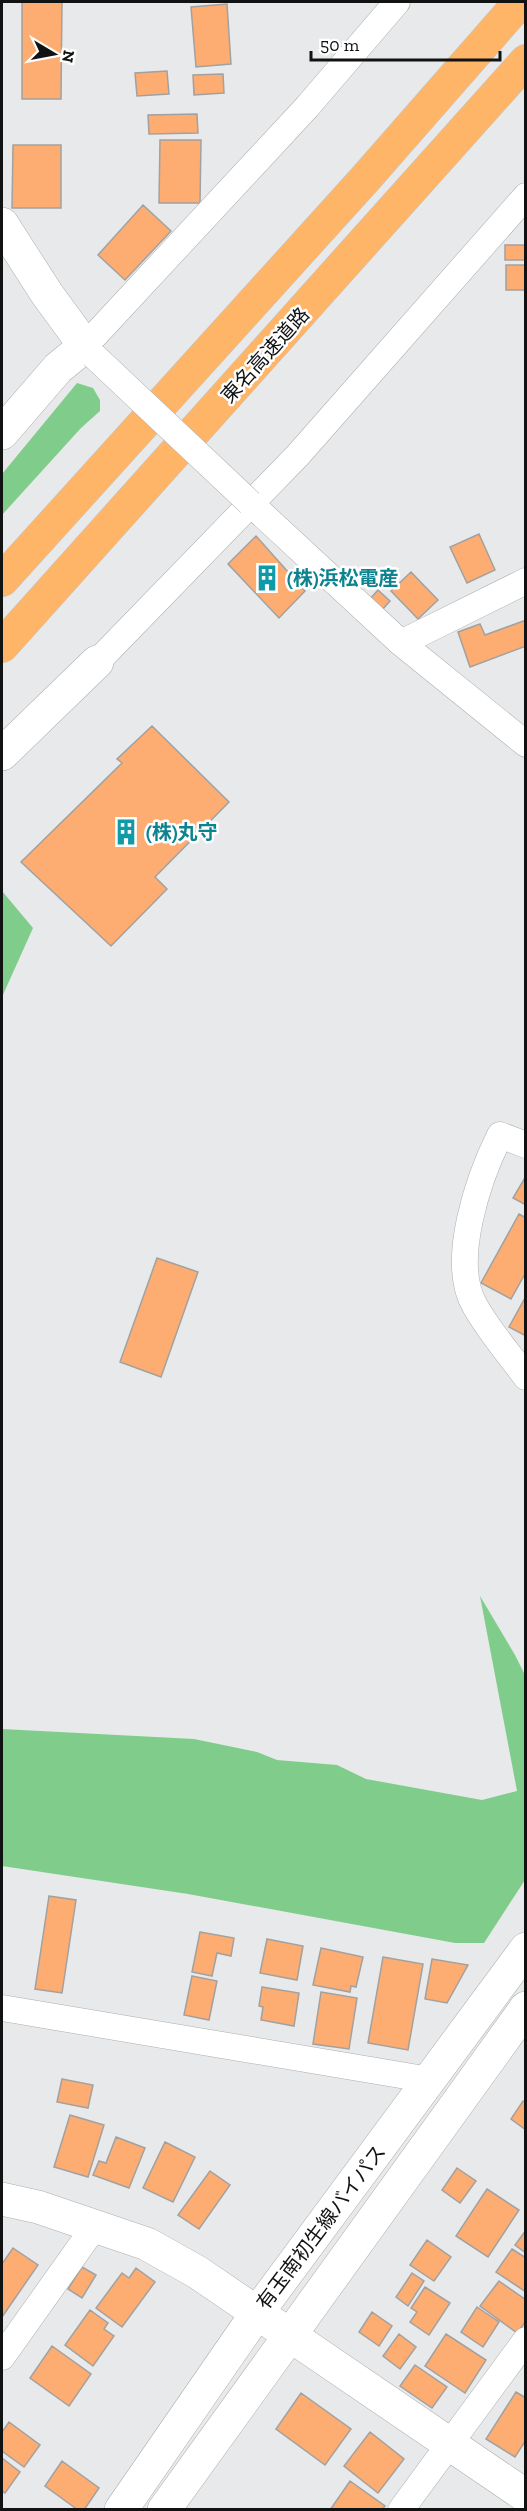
<svg xmlns="http://www.w3.org/2000/svg" width="527" height="2511" viewBox="0 0 527 2511" font-family="'Zilla Slab','Noto Sans JP',serif">
	<style>
		.forest { fill: #80cd8b }
		.building { fill: #fdac72; stroke: #a2a1a0; stroke-width: 1.5 }
		.lines { fill: none; stroke-linecap: round; stroke-linejoin: round }
		.minor-casing { stroke: #aeaeaf; stroke-width: 27 }
		.tertiary-casing { stroke: #aeaeaf; stroke-width: 34 }
		.motorway-casing { stroke: #c6c6c6; stroke-width: 34 }
		.minor { stroke: #fff; stroke-width: 26 }
		.tertiary { stroke: #fff; stroke-width: 33 }
		.motorway { stroke: #ffb568; stroke-width: 33 }
		.minor-bridge-casing { stroke: #aeaeaf; stroke-width: 27; stroke-linecap: butt }
		.minor-bridge { stroke: #fff; stroke-width: 26 }
		.labels { text-anchor: middle; stroke-width: 5; stroke-linejoin: round; paint-order: stroke }
		.street-label { font-size: 20px; fill: #111212; stroke: #fff }
		.culture-label { font-size: 20px; font-weight: bold; fill: #0d838f; stroke: #fff; text-anchor: start }
	</style>
	<rect width="100%" height="100%" fill="#e8e9ea"/>
	<path class="forest" d="M77,383L93,388L100,400V411L81,428L2,515V474Z
		M2,891L33,928L2,997Z
		M480,1596L515,1655L526,1677L525,1880L484,1943H455L188,1894L2,1866V1729L194,1739L257,1752L277,1760L337,1765L366,1779L482,1800L517,1791Z"/>
	<path class="building" d="M22,2H62L61,99H22Z
		M227,4L231,64L196,67L191,7Z
		M167,71L169,94L137,96L135,73Z
		M223,74L224,93L194,95L193,75Z
		M197,114L198,133L149,134L148,115Z
		M160,140H201L200,203H159Z
		M13,145H61V208H12Z
		M143,205L171,231L125,280L98,255Z
		M505,245H526V260H505Z
		M506,265H526V290H506Z
		M479,534L495,570L467,583L450,547Z
		M256,536L305,591L279,618L228,564Z
		M411,572L438,600L418,619L391,591Z
		M378,590L390,601L382,610L369,600Z
		M526,620V646L470,667L458,632L480,624L485,635Z
		M152,726L229,802L155,877L167,889L111,946L21,862L122,763L117,759Z
		M526,1176V1205L513,1198Z
		M519,1214L526,1218V1272L511,1299L481,1283Z
		M157,1258L198,1272L161,1377L120,1362Z
		M526,1296V1336L509,1327Z
		M49,1896L76,1900L62,1993L35,1989Z
		M200,1932L234,1938L231,1956L217,1953L212,1976L192,1972Z
		M267,1939L303,1946L297,1980L260,1973Z
		M321,1948L363,1957L356,1987L351,1986L350,1992L313,1985Z
		M383,1957L423,1964L408,2050L368,2043Z
		M432,1959L468,1965L447,2003L425,1999Z
		M192,1976L217,1981L209,2020L184,2015Z
		M262,1987L299,1993L294,2026L261,2020L263,2007L259,2006Z
		M321,1992L357,1998L349,2049L313,2044Z
		M62,2079L93,2085L88,2108L57,2102Z
		M523,2101L526,2103V2130L511,2119Z
		M70,2115L104,2125L88,2177L54,2167Z
		M116,2137L145,2148L129,2188L93,2175L99,2161L106,2163Z
		M165,2142L195,2157L173,2202L143,2188Z
		M457,2168L476,2181L460,2203L442,2190Z
		M210,2171L230,2185L199,2229L178,2215Z
		M487,2189L519,2210L488,2257L456,2236Z
		M526,2230V2253L515,2245Z
		M427,2240L451,2257L434,2281L410,2265Z
		M13,2248L38,2265L2,2317V2264Z
		M512,2249L526,2258V2292L496,2272Z
		M82,2267L96,2275L82,2298L68,2289Z
		M136,2268L155,2282L122,2327L96,2308L122,2273L129,2278Z
		M412,2273L424,2281L408,2306L396,2297Z
		M499,2281L526,2300V2321L517,2333L480,2306Z
		M425,2287L450,2303L429,2335L410,2322L417,2312L411,2308Z
		M477,2307L499,2322L483,2347L461,2332Z
		M90,2310L108,2323L104,2329L114,2336L93,2366L65,2345Z
		M372,2312L392,2326L379,2346L359,2332Z
		M399,2334L416,2347L400,2369L383,2356Z
		M446,2334L486,2360L465,2393L425,2366Z
		M52,2346L91,2374L69,2406L30,2378Z
		M415,2365L447,2387L432,2408L400,2386Z
		M516,2392L526,2398V2440L515,2457L486,2439Z
		M301,2393L351,2429L325,2465L276,2429Z
		M9,2422L40,2445L24,2467L2,2451V2432Z
		M370,2432L404,2459L378,2493L344,2466Z
		M2,2458L20,2472L5,2493L2,2491Z
		M62,2461L99,2488L84,2510H78L45,2486Z
		M350,2481L385,2506L382,2510H330Z"/>
	<g class="lines">
		<g class="minor-casing">
			<path id="minor" d="M93,355L85,346L307,107L397,2
				M250,503L401,643L526,744
				M401,643L526,581
				M97,662L298,455L526,196
				M526,1145L500,1135C479,1177 449,1262 475,1306C489,1331 509,1354 526,1377
				M2,2008L430,2080
				M2,2357L95,2226
				M401,2510L526,2340"/>
		</g>
		<g class="tertiary-casing">
			<path id="tertiary" d="M2,224L47,294L85,346L58,368L2,433
				M2,754L97,662
				M2,2199L38,2207L147,2244L197,2272L526,2496
				M121,2510L257,2313L526,1949
				M164,2510L526,2008"/>
		</g>
		<g class="motorway-casing">
			<path id="motorway" d="M2,580L365,179L520,2
				M2,646L526,61"/>
		</g>
		<use href="#minor" class="minor"/>
		<use href="#tertiary" class="tertiary"/>
		<use href="#motorway" class="motorway"/>
		<g class="minor-bridge-casing">
			<path id="minor-bridge" d="M93,355L250,503"/>
		</g>
		<use href="#minor-bridge" class="minor-bridge"/>
	</g>
	<defs>
		<g id="building-bare" transform="scale(2.07)"><path d="M-4-6H4V6H1V3H-1V6H-4ZM-2.5-4.3h1.7v1.8h-1.7ZM.8-4.3h1.7v1.8H.8ZM-2.5-1h1.7V.8h-1.7ZM.8-1h1.7V.8H.8Z" fill="#0f9aa8" stroke="#fff" stroke-width="2.5" paint-order="stroke"/></g>
	</defs>
	<g fill-rule="evenodd">
		<use href="#building-bare" x="267" y="578"/>
		<use href="#building-bare" x="126" y="832"/>
	</g>
	<g class="labels">
		<g class="street-label">
			<text transform="translate(265 355) rotate(-48)" y="7">東名高速道路</text>
			<text transform="translate(321 2227) rotate(-53)" y="7">有玉南初生線バイパス</text>
		</g>
		<g class="culture-label">
			<text x="287" y="585">(株)浜松電産</text>
			<text x="146" y="839">(株)丸守</text>
		</g>
	</g>
	<rect width="527" height="2511" fill="none" stroke="#111212" stroke-width="6"/>
	<g transform="translate(54 54) rotate(100)" stroke="#ffffff" stroke-width="4.5" paint-order="stroke">
	<path d="M0-4.5L10 22L0 15L-10 22Z" fill="#111212"/>
	<text y="-9" font-size="16" font-weight="bold" text-anchor="middle" fill="#111212">N</text>
	</g>
	<path d="M311 51v9h189v-9" fill="none" stroke="#111212" stroke-width="3"/>
	<text x="320" y="51" font-size="18" fill="#111212" stroke="#ffffff" stroke-width="4.5" paint-order="stroke">50 m</text>
</svg>
